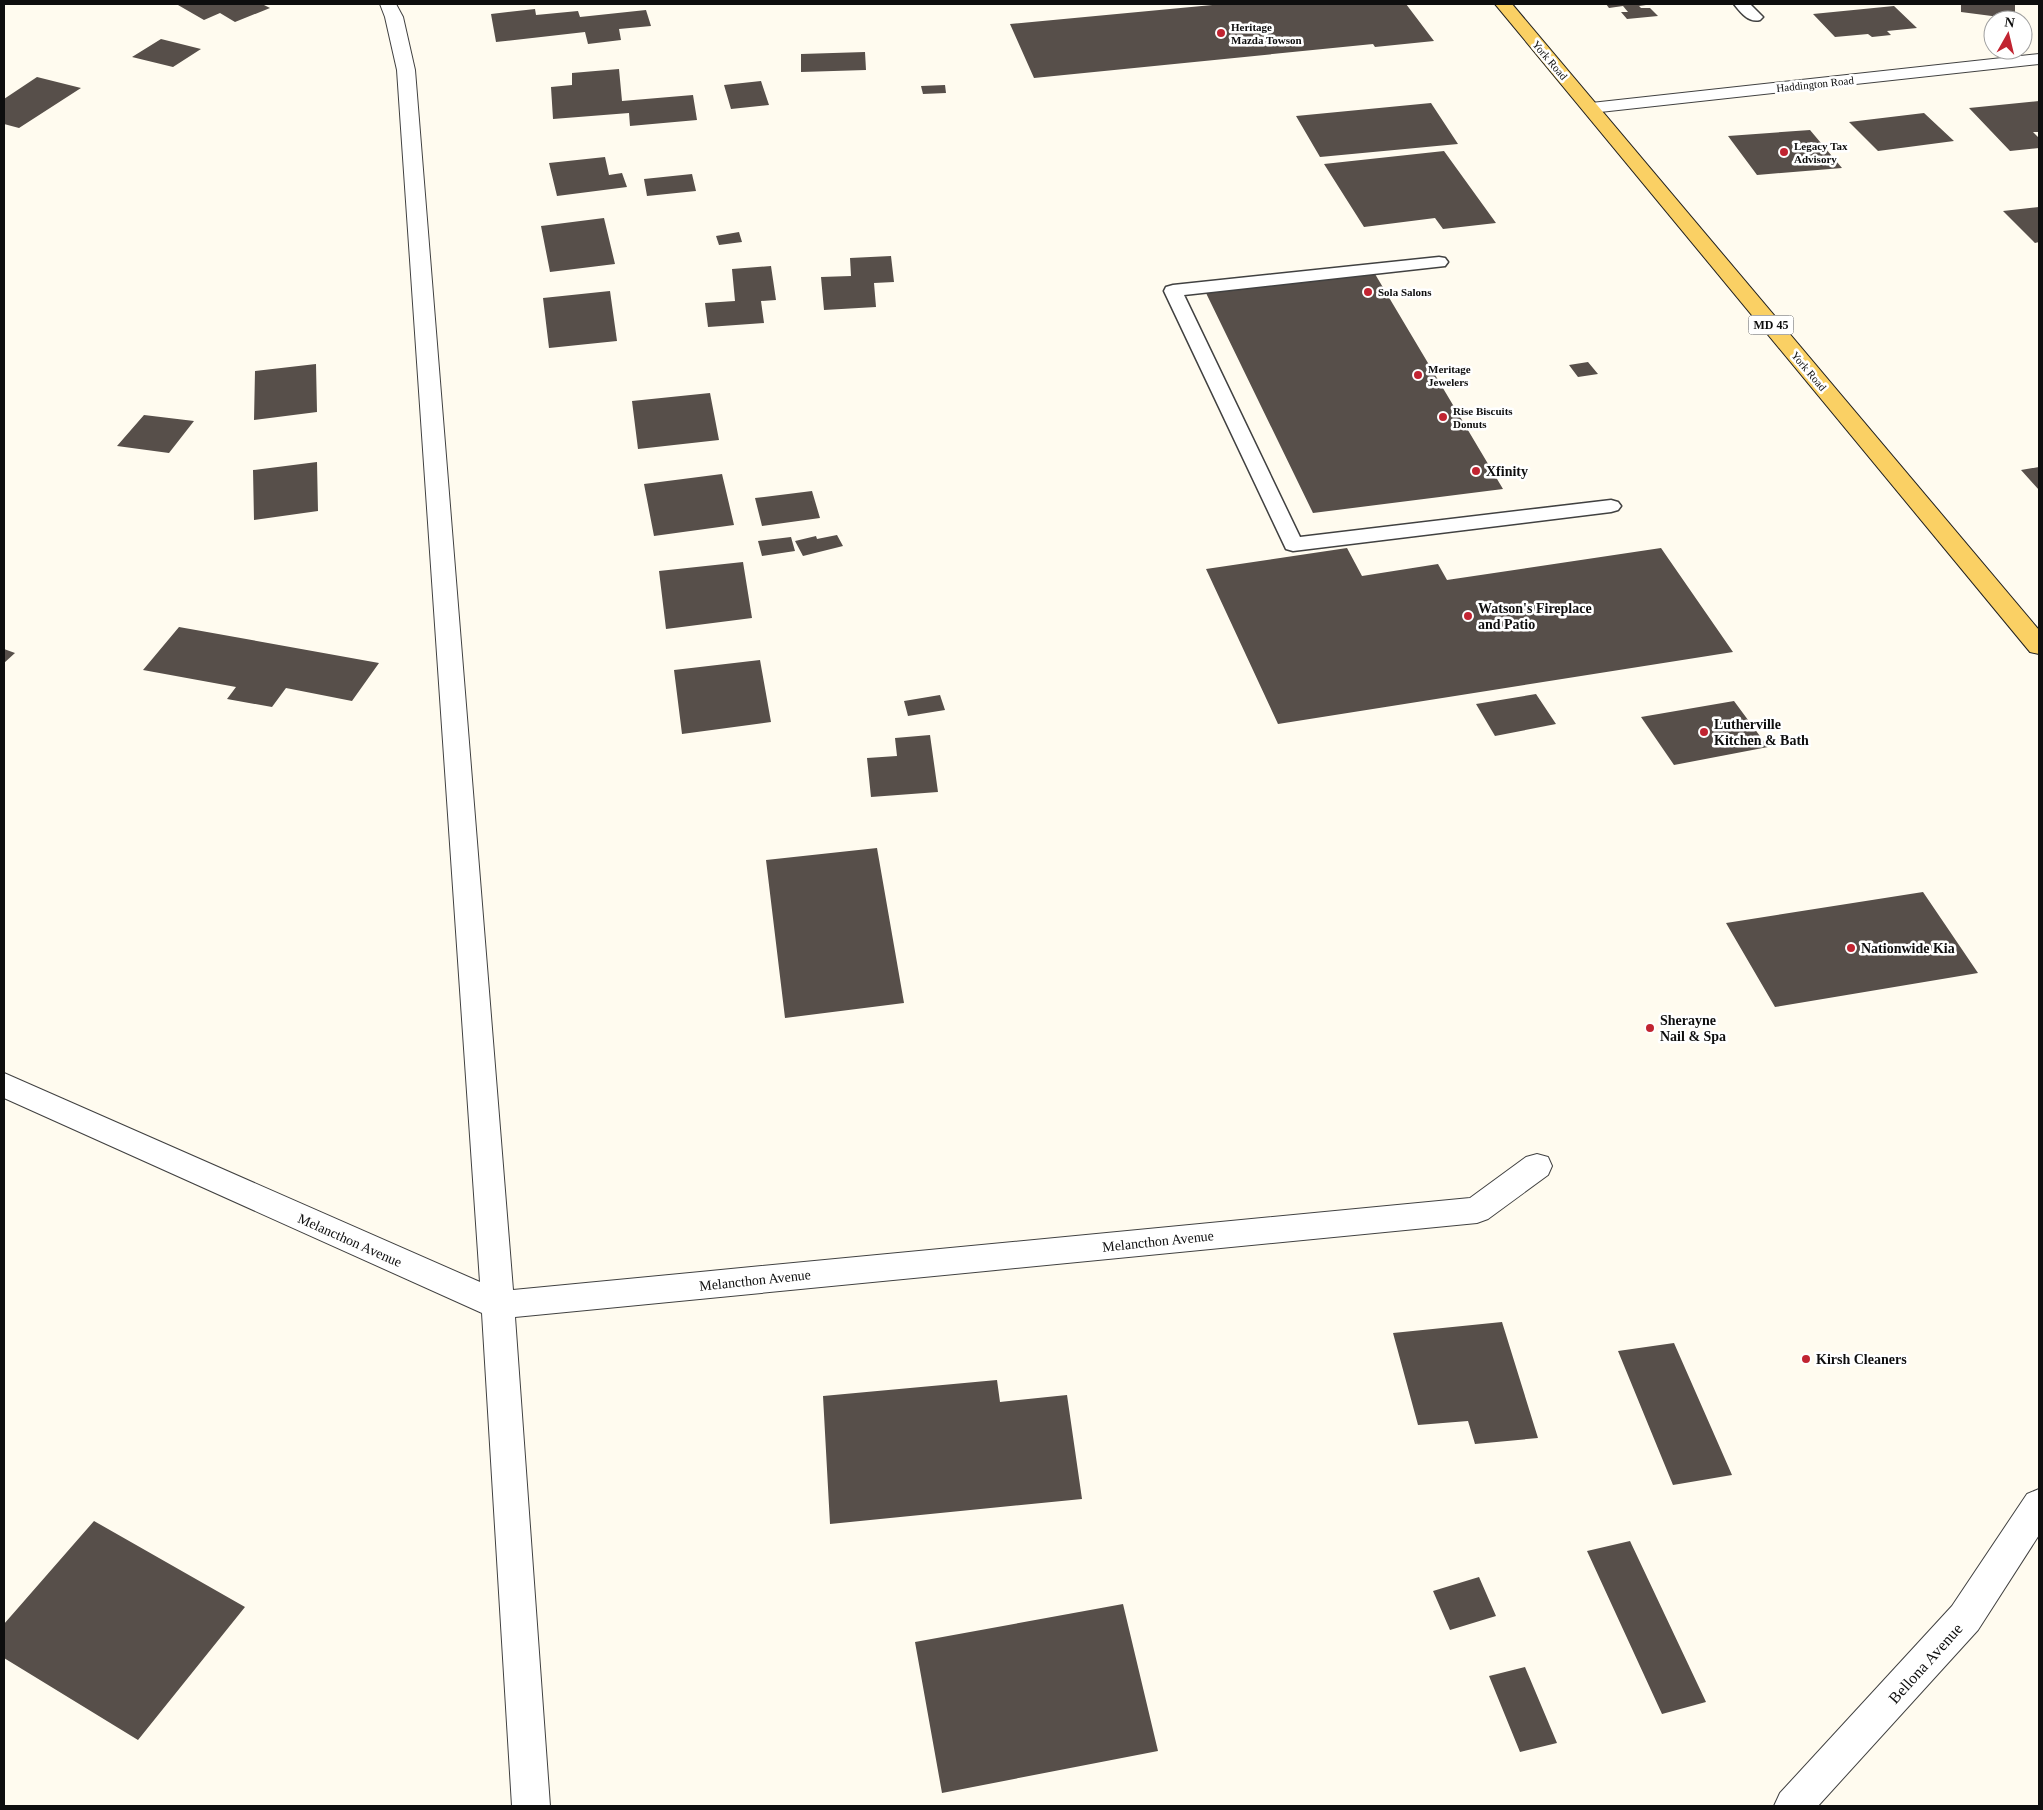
<svg xmlns="http://www.w3.org/2000/svg" width="2043" height="1810" viewBox="0 0 2043 1810" font-family="'Times New Roman',serif">
	<style>
		.building { fill: #574f4a }
		.lines { fill: none; stroke-linecap: round; stroke-linejoin: round }
		.service-casing { stroke: #414141; stroke-width: 3 }
		.minor-casing { stroke: #414141; stroke-width: 2 }
		.tertiary-casing { stroke: #414141; stroke-width: 2 }
		.primary-casing { stroke: #1f1f1f; stroke-width: 2 }
		.service { fill: #fff; fill-rule: evenodd }
		.minor { fill: #fff; fill-rule: evenodd }
		.tertiary { fill: #fff; fill-rule: evenodd }
		.primary { fill: #fad064; fill-rule: evenodd }
		.poi-dot { fill: #c12431; stroke: #fff; stroke-width: 2 }
		.labels { text-anchor: middle; stroke-width: 5; stroke-linejoin: round; paint-order: stroke }
		.far-poi-label { font-size: 11px; font-weight: bold; fill: #0e0e0e; stroke: #fff; text-anchor: start }
		.far-street-label { font-size: 11px; fill: #0e0e0e; stroke: #fff }
		.shield { fill: #fff; stroke: #565656; stroke-width: 1 }
		.shield-label { font-size: 12px; font-weight: bold; fill: #0e0e0e }
		.poi-label { font-size: 14px; font-weight: bold; fill: #0e0e0e; stroke: #fff; text-anchor: start }
		.street-label { font-size: 14px; fill: #0e0e0e; stroke: #fff }
		.near-street-label { font-size: 16px; fill: #0e0e0e; stroke: #fff }
	</style>
	<rect width="100%" height="100%" fill="#fffbef"/>
	<path class="building" d="M182,4H262L270,8L235,22L220,13L204,20L178,5Z
		M1223,4H1406L1434,41L1375,47L1373,44L1034,78L1010,24Z
		M1606,4H1653L1639,6L1641,8H1650L1658,16L1627,19L1621,12H1628L1623,6L1609,8Z
		M1961,4H2015V19L1961,12Z
		M1894,6L1917,28L1887,31L1891,35L1872,37L1868,34L1835,37L1813,14Z
		M535,9L536,15L578,11L580,17L646,10L651,26L619,29L621,40L588,44L585,32L496,42L491,14Z
		M161,39L201,49L173,67L132,57Z
		M865,52L866,70L801,72V54Z
		M619,69L622,101L693,95L697,120L630,126L629,113L553,119L551,87L572,85V73Z
		M37,77L81,88L19,128L4,124V99Z
		M761,81L769,105L731,109L724,85Z
		M945,85L946,93L923,94L921,86Z
		M2039,101V132H2033L2039,138V148L2010,151L1969,108Z
		M1431,103L1458,144L1320,157L1296,116Z
		M1924,113L1954,141L1878,151L1849,122Z
		M1810,130L1842,168L1757,175L1728,136Z
		M1444,151L1496,223L1443,229L1435,218L1364,227L1324,164Z
		M605,157L609,175L622,173L627,187L557,196L549,163Z
		M692,174L696,191L647,196L644,179Z
		M2039,207V242L2035,243L2003,211Z
		M604,218L615,264L550,272L541,226Z
		M739,232L742,242L719,245L716,236Z
		M891,256L894,282L874,283L876,307L824,310L821,277L851,276L850,258Z
		M771,266L776,300L761,301L764,323L708,327L705,303L735,301L732,269Z
		M1375,274L1503,489L1313,513L1206,293Z
		M610,291L617,341L549,348L543,298Z
		M1588,362L1598,374L1578,377L1569,365Z
		M316,364L317,412L254,420L255,371Z
		M710,393L719,440L638,449L632,401Z
		M144,415L194,421L169,453L117,446Z
		M317,462L318,511L254,520L253,470Z
		M2039,467V490L2021,470Z
		M722,474L734,525L654,536L644,484Z
		M812,491L820,518L762,526L755,498Z
		M837,535L843,546L803,556L795,541L816,536L817,539Z
		M791,537L795,551L762,556L758,541Z
		M1347,548L1362,576L1438,564L1447,580L1661,548L1733,652L1278,724L1206,569Z
		M743,562L752,618L666,629L659,571Z
		M179,627L379,663L352,701L286,688L272,707L227,699L236,687L143,670Z
		M4,649L15,653L4,663Z
		M760,660L771,722L682,734L674,670Z
		M1536,694L1556,724L1495,736L1476,704Z
		M940,695L945,710L908,716L904,701Z
		M1734,701L1768,747L1674,765L1641,717Z
		M930,735L938,792L871,797L867,758L897,756L895,738Z
		M877,848L904,1003L785,1018L766,860Z
		M1923,892L1978,973L1775,1007L1726,923Z
		M1502,1322L1538,1438L1475,1444L1468,1421L1418,1425L1393,1333Z
		M1674,1343L1732,1475L1673,1485L1618,1351Z
		M997,1380L1000,1402L1067,1395L1082,1499L830,1524L823,1396Z
		M94,1521L245,1607L138,1740L4,1658V1624Z
		M1630,1541L1706,1702L1662,1714L1587,1551Z
		M1479,1577L1496,1616L1450,1630L1433,1591Z
		M1123,1604L1158,1751L942,1793L915,1642Z
		M1525,1667L1557,1743L1520,1752L1489,1676Z"/>
	<g class="lines">
		<g class="service-casing">
			<path id="service" d="M1734,4H1750L1763,17L1760,20C1749,23 1741,13 1734,4Z
				M1439,257L1445,258L1448,262L1445,266L1184,295L1300,537L1611,500L1618,502L1621,506L1618,510L1611,512L1293,551L1286,549L1164,291L1166,287L1173,285Z"/>
		</g>
		<g class="minor-casing">
			<path id="minor" d="M380,4H396L403,17L415,70L513,1290L1470,1198L1526,1157L1537,1154L1548,1157L1552,1166L1548,1175L1488,1219L1477,1223L515,1317L550,1806H512L482,1313L4,1098V1073L480,1282L397,70L385,17Z
				M2039,54V64L1591,113L1585,112L1582,108L1585,104L1591,103Z"/>
		</g>
		<g class="tertiary-casing">
			<path id="tertiary" d="M2039,1489V1535L1978,1630L1818,1806H1774L1780,1793L1952,1606L2027,1494Z"/>
		</g>
		<g class="primary-casing">
			<path id="primary" d="M1495,4H1512L2039,630V654L2030,652Z"/>
		</g>
		<use href="#service" class="service"/>
		<use href="#minor" class="minor"/>
		<use href="#tertiary" class="tertiary"/>
		<use href="#primary" class="primary"/>
	</g>
	<g class="poi-dot">
		<circle cx="1221" cy="33" r="5"/>
		<circle cx="1784" cy="152" r="5"/>
		<circle cx="1368" cy="292" r="5"/>
		<circle cx="1418" cy="375" r="5"/>
		<circle cx="1443" cy="417" r="5"/>
		<circle cx="1476" cy="471" r="5"/>
		<circle cx="1468" cy="616" r="5"/>
		<circle cx="1704" cy="732" r="5"/>
		<circle cx="1851" cy="948" r="5"/>
		<circle cx="1650" cy="1028" r="5"/>
		<circle cx="1806" cy="1359" r="5"/>
	</g>
	<g class="labels">
		<g class="far-poi-label">
			<text x="1231" y="31">Heritage<tspan x="1231" dy="13">Mazda Towson</tspan></text>
			<text x="1794" y="150">Legacy Tax<tspan x="1794" dy="13">Advisory</tspan></text>
			<text x="1378" y="296">Sola Salons</text>
			<text x="1428" y="373">Meritage<tspan x="1428" dy="13">Jewelers</tspan></text>
			<text x="1453" y="415">Rise Biscuits<tspan x="1453" dy="13">Donuts</tspan></text>
		</g>
		<g class="far-street-label">
			<text transform="translate(1550 60) rotate(50)" y="4">York Road</text>
			<text transform="translate(1815 84) rotate(-6)" y="4">Haddington Road</text>
			<text transform="translate(1809 371) rotate(50)" y="4">York Road</text>
		</g>
		<rect class="shield" x="1748.5" y="315.5" width="45" height="19" rx="4"/>
		<g class="shield-label">
			<text x="1771" y="329">MD 45</text>
		</g>
		<g class="poi-label">
			<text x="1486" y="476">Xfinity</text>
			<text x="1478" y="613">Watson's Fireplace<tspan x="1478" dy="16">and Patio</tspan></text>
			<text x="1714" y="729">Lutherville<tspan x="1714" dy="16">Kitchen &amp; Bath</tspan></text>
			<text x="1861" y="953">Nationwide Kia</text>
			<text x="1660" y="1025">Sherayne<tspan x="1660" dy="16">Nail &amp; Spa</tspan></text>
			<text x="1816" y="1364">Kirsh Cleaners</text>
		</g>
		<g class="street-label">
			<text transform="translate(350 1240) rotate(24)" y="5">Melancthon Avenue</text>
			<text transform="translate(1158 1241) rotate(-6)" y="5">Melancthon Avenue</text>
			<text transform="translate(755 1280) rotate(-6)" y="5">Melancthon Avenue</text>
		</g>
		<g class="near-street-label">
			<text transform="translate(1925 1663) rotate(-48)" y="6">Bellona Avenue</text>
		</g>
	</g>
	<rect width="2043" height="1810" fill="none" stroke="#0e0e0e" stroke-width="10"/>
	<g transform="translate(2008 35) rotate(8)"><circle r="24" fill="#ffffff" stroke="#9f9f9f"/>
	<path d="M0-4L9 19L0 12L-9 19Z" fill="#c12431"/>
	<text y="-8" font-size="14" font-weight="bold" text-anchor="middle" fill="#0e0e0e">N</text>
	</g>
</svg>
